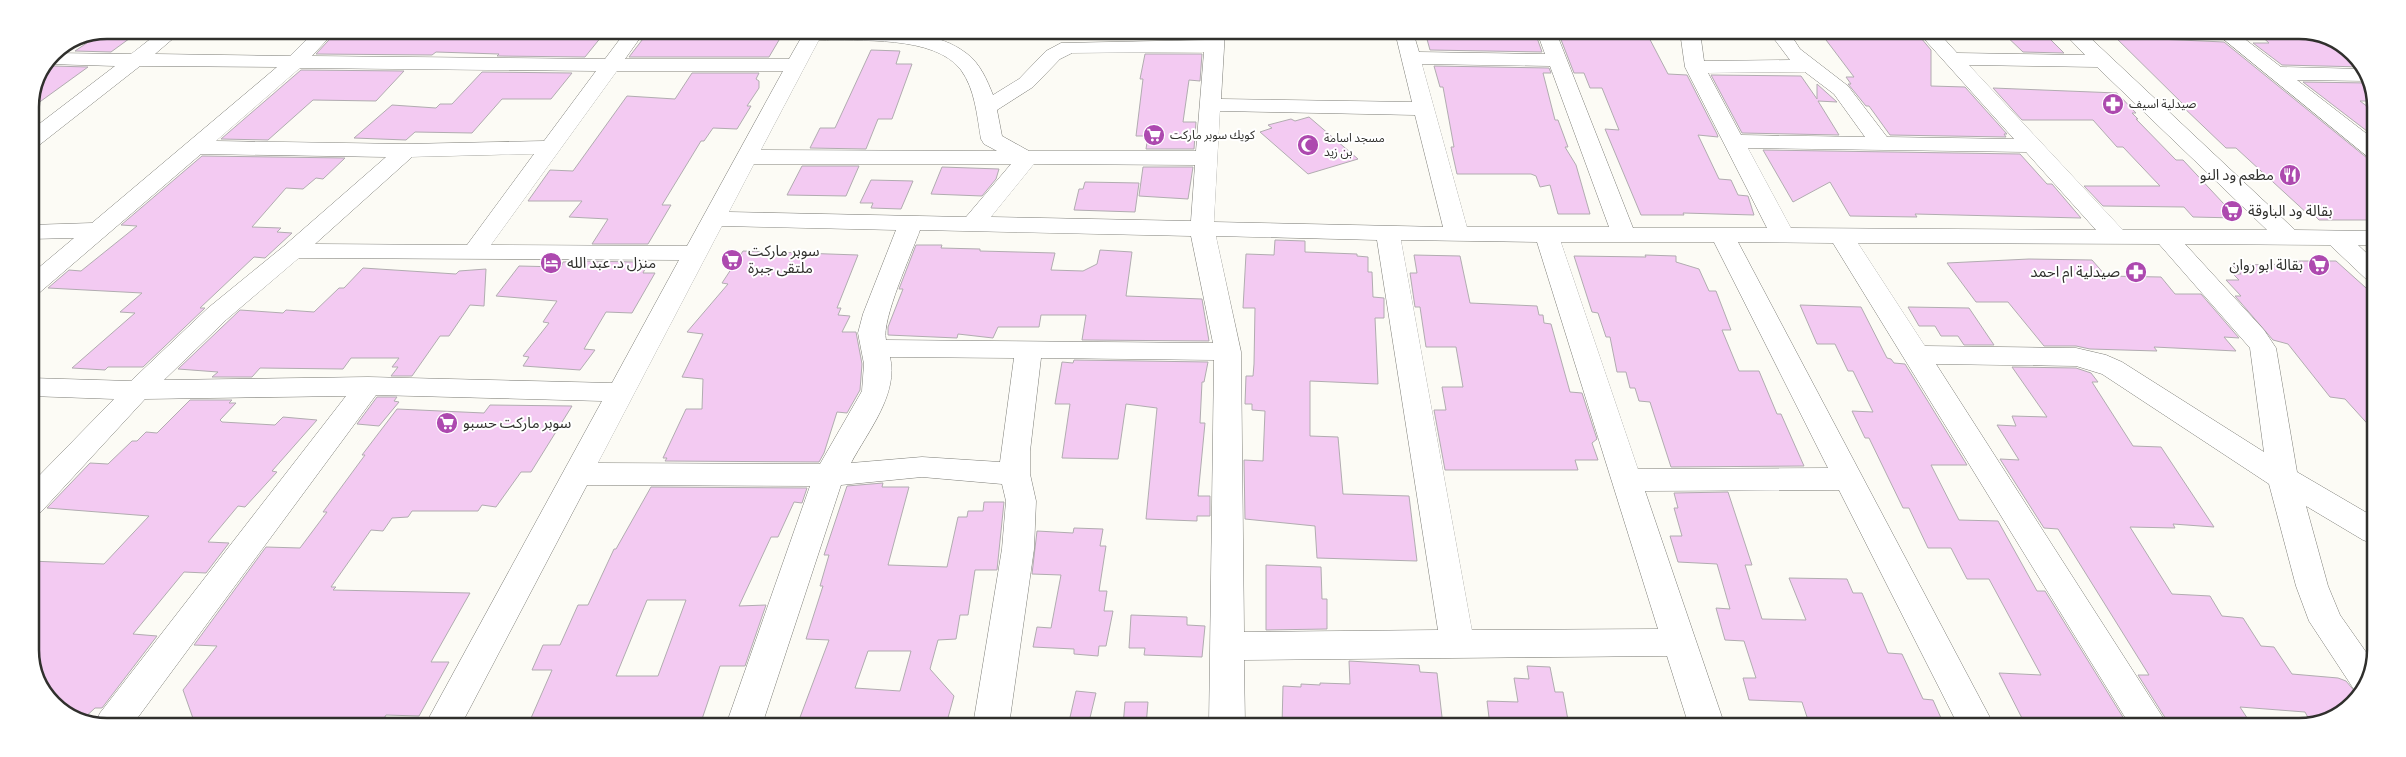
<svg xmlns="http://www.w3.org/2000/svg" width="2406" height="757" viewBox="0 0 2406 757" font-family="'Source Sans 3','Noto Sans Arabic',sans-serif">
	<style>
		.building { fill: #f3caf2; stroke: #b1acb0; fill-rule: evenodd }
		.lines { fill: none; stroke-linecap: round; stroke-linejoin: round }
		.minor-casing { stroke: #7e7e78; stroke-width: 1 }
		.minor { fill: #fff; fill-rule: evenodd }
		.labels { text-anchor: middle; stroke-width: 4; stroke-linejoin: round; paint-order: stroke }
		.far-poi-label { font-size: 12px; fill: #30302d; stroke: #fff; text-anchor: start }
		.poi-label { font-size: 15px; fill: #30302d; stroke: #fff; text-anchor: start }
		.rim { fill: none; stroke: #30302d; stroke-width: 2.5 }
	</style>
	<rect width="100%" height="100%" fill="#fcfbf5"/>
	<path class="building" d="M338,30H506L500,35L570,38L577,31H606L585,57L497,56L499,54L436,52L432,55L316,54Z
		M649,31H717L722,32L720,34L782,35L769,57H629Z
		M1148,31H1202L1201,38L1146,39Z
		M103,32L137,33L111,52L75,51Z
		M1425,32H1535L1542,52L1430,50Z
		M1558,32H1646L1668,74L1687,75L1717,134L1718,137L1698,135L1719,179L1731,180L1738,195L1748,196L1754,215L1683,213L1684,215H1641L1605,129L1619,130L1602,88H1590L1584,73H1574Z
		M1820,32H1916L1931,50V86L1965,87L2007,134H2004L2006,137L1890,135L1869,106H1866L1848,84H1851L1846,77H1854Z
		M2002,32H2043L2064,53L2023,52Z
		M2110,32H2150L2158,39L2224,42L2367,158L2376,161L2375,220H2319L2315,216H2310L2236,148H2226L2181,105L2185,106Z
		M2258,33H2318L2332,44H2336L2358,59L2363,67L2282,65L2253,43H2269Z
		M871,50L900,51L896,64H912L892,119H878L866,149L810,148L820,128H835Z
		M1145,54H1202L1200,81L1189,80L1183,122H1196L1194,149H1146L1148,136H1136L1143,79H1140Z
		M53,66L88,67L30,109L46,68Z
		M1434,66L1549,68L1551,73H1543L1555,120H1558L1568,147H1565L1576,165L1590,214H1558L1550,185L1540,187L1536,176L1531,174H1457L1451,147H1454L1443,87H1440Z
		M301,70L404,71L376,101L313,100L268,140L221,139Z
		M482,72L572,73L551,99H502L472,133L415,132L406,140L354,138L392,105L436,108L440,104H452Z
		M692,73H759L756,79L759,81V88L747,106H751L737,129L713,128L704,141H701L662,205H671L648,244H592L608,219L569,217L582,201H528L550,170L573,171L627,96L675,99Z
		M1711,75L1801,76L1817,99V84L1837,102L1818,101L1839,135L1742,133Z
		M2303,82L2369,83L2376,101H2360L2376,113V138Z
		M1993,88L2117,93L2136,113H2132L2138,119H2136L2176,160H2183L2237,218L2193,217L2184,207L2103,206L2084,186H2160L2123,147H2117L2093,120H2022Z
		M1309,117L1358,159L1308,174L1260,132L1272,128L1268,125L1291,119L1295,121Z
		M1763,150L2020,154L2047,184H2052L2081,218L1915,214L1917,217L1850,216L1830,182L1793,202Z
		M202,156L345,158L323,179L316,178L303,189L286,188L252,227L281,228L277,232L292,233L265,258L254,257L200,308H205L143,367H108L105,370L72,368L135,313L120,312L142,293L48,288L69,270L81,271L137,226L121,225Z
		M802,166H859L846,196L787,195Z
		M942,167L999,169L996,179L982,196L931,194Z
		M1143,167H1193L1188,199L1139,196Z
		M871,180L913,181L901,209L871,208L873,203H860Z
		M1085,182L1139,183L1135,212L1074,210L1079,189H1083Z
		M1275,240L1305,241V252L1357,254V256L1368,257V272H1372L1373,297L1384,298V318H1375L1378,384L1310,381V436L1338,437L1343,494L1409,496L1417,561L1317,558L1315,526L1245,519L1244,460L1263,461L1265,411L1252,410V404H1245L1246,376H1253L1254,364L1255,308H1243L1246,254L1274,255Z
		M916,245H942L941,248L980,249V251L1055,253L1051,270L1083,271L1097,264L1100,250L1132,252L1126,296L1202,299L1209,341L1082,340L1086,315H1041L1039,327H998L993,338L958,334L957,338L888,335V327L903,289H899Z
		M743,251L858,255L837,308H841L838,315L850,316L842,332H856L862,364L860,390L847,413L837,412L824,453L819,462L665,461L667,458H663L686,409H702L703,379L682,377L703,334L687,332L728,284L722,283Z
		M1414,255L1460,256L1470,303L1537,306L1539,315H1543L1544,323L1551,324L1570,392L1582,393L1597,439L1592,443L1598,460H1575L1578,470H1445L1434,410H1446L1442,387H1463L1456,347H1426L1420,307H1415L1410,273H1417Z
		M1645,255L1676,256V262L1699,269L1709,291H1716L1731,330H1722L1739,371H1759L1777,414H1781L1804,466L1671,467L1650,402L1639,401L1635,388H1630L1626,372H1617L1610,337H1606L1598,313L1592,312L1574,256L1646,257Z
		M2029,259L2092,260L2106,276L2161,277L2175,294H2201L2239,338L2224,337L2236,351L2154,347L2157,351L2090,349L2076,346H2044L2008,302H1976L1947,263Z
		M580,261L637,262L633,269H645L643,273H655L632,313L606,312L584,349L595,350L580,370L523,366L529,357L523,356L549,323L543,322L557,301L496,296L519,266L561,267L563,262Z
		M2297,261H2336L2375,296L2374,431L2345,399L2330,397L2288,344L2273,340L2235,296H2241L2226,280H2239L2233,274H2241L2232,265L2300,264Z
		M363,268L456,274L459,271L486,269L484,306L470,305L449,336H440L412,376H391L398,367H392L399,358H351L343,369L260,368L252,377H212L218,372L178,369L240,310L283,313L286,310L314,312L339,288H344Z
		M1800,305L1861,307L1887,358L1891,359L1894,363L1905,364L1967,465H1931L1959,520L1998,521L2037,591H2045L2129,727L2026,726L1999,673L2041,675L1989,579H1967L1951,548H1928L1909,508H1903L1869,438H1865L1852,411L1873,412L1853,371H1848L1835,344H1817Z
		M1908,307L1969,308L1994,345H1964L1958,336H1941L1935,326H1919Z
		M1074,360L1208,362L1204,382H1202L1200,423H1205L1198,496H1210V516H1197V521L1146,519L1157,408L1126,404L1118,459L1062,458L1070,404H1055L1062,362L1073,363Z
		M2012,367L2076,368L2091,373L2098,382H2092L2133,446L2161,447L2214,527L2173,524L2175,528L2130,527L2172,594L2210,596L2222,616L2243,618L2261,646L2274,647L2292,674L2338,678L2346,681L2357,694L2346,711L2311,723L2305,712L2240,707L2253,727H2171L2138,675H2149L2058,529L2044,528L2000,459L2019,460L1997,425L2016,426L2012,416L2047,417Z
		M377,397H397L394,401L399,402L379,426L357,424Z
		M190,400H232L229,403H236L220,420L222,422L275,425L283,417L317,420L272,471L277,472L245,507L238,506L208,542L229,543L206,573L184,572L133,634L157,636L102,708H95L81,721L49,701L30,656V561L104,564L149,516L47,508L90,463L108,464L132,441H137L146,432L157,433Z
		M490,405L572,406L531,472H521L496,507L482,505L478,511H412L408,517L392,518L383,531L371,530L331,587H336L333,590L470,593L431,662H449L419,716L386,715L380,725L195,724L183,690L217,646L194,645L266,547L300,548L327,512H323L365,455H362L397,409L484,413Z
		M883,483L882,487H909L888,565L947,567L958,517H967L968,511H983L984,502H1004L997,570H975L968,615H960L956,639L938,640L930,669L954,696L946,725H849L850,724L799,720L829,640L806,639L823,586H820L829,555H824L847,486ZM868,651H911L900,691L855,688Z
		M651,487L807,488L802,503L794,502L778,537H771L739,606L766,605L745,666H720L700,725H528L552,670H532L543,645H560L578,605H588L614,549H616ZM647,600H686L658,676H616Z
		M1728,492L1752,565H1745L1762,619L1806,620L1789,578L1847,579L1853,593H1862L1888,653L1902,654L1923,699L1933,700L1945,727L1813,726L1811,720H1808L1802,702L1749,700L1743,678H1756L1744,641L1725,640L1716,608L1730,609L1717,564L1678,562L1670,536H1682L1674,508H1678L1674,493Z
		M1074,528L1103,529L1100,546H1106L1099,591H1107L1104,611H1113L1106,646H1099L1098,656L1074,654V649L1033,647L1037,627L1051,628L1061,575L1032,574L1037,531L1073,533Z
		M1266,565L1321,567L1322,599H1327V629L1266,630Z
		M1131,615L1187,617V625L1205,626L1202,657L1144,655L1145,648H1129Z
		M1349,661L1419,665L1420,672L1437,673L1443,726H1371V721L1330,718V726H1282L1283,686L1301,687V684L1320,685V683L1350,684Z
		M1527,666L1550,667L1555,692H1563L1569,726H1490L1487,701L1518,702L1514,678L1529,679Z
		M1076,691L1096,693L1088,726H1068Z
		M1125,702H1148L1146,726H1123Z"/>
	<g class="lines">
		<g class="minor-casing">
			<path id="minor" d="M162,30H183L155,54L290,56L316,30H336L312,56L605,59L626,31H645L625,59H789L805,31C852,31 927,23 966,53C980,63 987,80 993,95L1019,79L1046,51L1061,43L1205,40V31H1225L1221,99L1412,102L1395,32H1413L1419,52L1545,54L1537,32H1556L1633,228H1767L1685,67L1680,32H1700L1704,61L1790,60L1769,32H1789L1800,49L1848,86L1887,137L2014,139L1918,32H1938L1957,53L2085,55L2063,32H2084L2295,230L2375,231V245H2358L2375,261V281L2366,279L2330,245L2185,244L2264,330L2276,348L2297,472L2374,517V544L2363,540L2306,506L2328,586L2340,615L2373,662V670L2359,693L2355,691L2309,621L2296,586L2269,484L2102,374L2076,366L1936,364L2169,727H2131L1833,243L1738,242L1995,727H1959L1839,490L1645,491L1725,726H1689L1667,656L1244,660L1245,726H1209L1214,360L1041,358L1030,451V474L1036,501L1034,549L1009,725H973L1002,549L1006,501L1002,484L922,477L841,485L762,725H726L810,486L587,485L461,725H425L602,401L376,395L133,724H95L100,713L346,396L145,399L41,512L30,515V485L114,399L30,396V378L131,381L208,308L284,246L386,157L201,154L39,293L30,296V275L74,238L30,239V225L92,223L277,67L140,66L38,146L30,148V131L115,66L48,64L52,53L131,54ZM819,40C858,41 935,35 961,70C975,89 977,116 981,139L984,144L997,151L761,150ZM1204,52L1196,151H1029L1002,136L997,110L1033,87L1060,59L1072,53ZM1422,64L1550,66L1609,227H1467ZM1969,65L2097,67L2267,230H2123ZM300,68L596,71L544,141L406,144L216,141ZM617,71H783L687,246L491,245ZM1805,72L1834,94L1865,137L1741,135L1708,73ZM1220,111L1415,115L1443,227L1214,222ZM1748,148L2026,152L2096,230L1791,228ZM534,154L467,245L315,244L412,157ZM754,164H1011L966,217L729,212ZM1034,164L1195,165L1191,221L991,217ZM722,226L896,230L863,314L858,333L864,364L862,391L820,464L598,463ZM920,230L1191,236L1213,343L886,340C881,320 912,253 920,230ZM1216,236L1377,240L1438,630L1244,632L1241,352ZM1401,240L1537,242L1658,629L1472,630ZM1561,242H1714L1828,468L1638,469ZM1858,243L2159,244L2250,348L2264,452L2122,362L2106,355L2076,348L1925,346ZM299,258L679,260L612,383L368,377L164,380L226,320ZM890,357L1014,358L1000,462L922,457L851,463C868,431 899,394 890,357Z
				M2216,33H2237L2281,67L2363,69L2368,81L2297,80L2376,141V159L2368,157Z"/>
		</g>
		<use href="#minor" class="minor"/>
	</g>
	<defs>
		<g id="pharmacy-disc" transform="scale(1.125)"><circle r="9.5" fill="#ad49af" stroke="#fff"/><path d="M-2-6h4v4h4v4h-4v4h-4v-4h-4v-4h4Z" fill="#fff"/></g>
		<g id="supermarket-disc" transform="scale(1.125)"><circle r="9.5" fill="#ad49af" stroke="#fff"/><path d="M-6-5.5h2.5l.6 2H6L4.5 2H-2.5L-4.4-4H-6ZM-1.5 3.2a1.3 1.3 0 1 0 .1 0ZM3 3.2a1.3 1.3 0 1 0 .1 0Z" fill="#fff"/></g>
		<g id="mosque-disc" transform="scale(1.125)"><circle r="9.5" fill="#ad49af" stroke="#fff"/><path d="M3.5-4.9A6 6 0 1 0 3.5 4.9A5 5 0 1 1 3.5-4.9Z" fill="#fff"/></g>
		<g id="restaurant-disc" transform="scale(1.125)"><circle r="9.5" fill="#ad49af" stroke="#fff"/><path d="M-5-6h1v4h1v-4h1v4h1v-4h1v5L-1.5 .5V6h-2V.5L-5-1ZM5-6V6H3V1.5H1.5Q1.5-4 5-6Z" fill="#fff"/></g>
		<g id="hotel-disc" transform="scale(1.125)"><circle r="9.5" fill="#ad49af" stroke="#fff"/><path d="M-6-4.5h1.5V1H6V5H4.5V3h-9V5H-6ZM-4 0a1.8 1.8 0 1 1 3.6 0ZM.5 0V-2.5h3Q6-2.5 6 0Z" fill="#fff"/></g>
	</defs>
	<g fill-rule="evenodd">
		<use href="#pharmacy-disc" x="2113" y="104"/>
		<use href="#supermarket-disc" x="1154" y="135"/>
		<use href="#mosque-disc" x="1308" y="145"/>
		<use href="#restaurant-disc" x="2290" y="175"/>
		<use href="#supermarket-disc" x="2232" y="211"/>
		<use href="#supermarket-disc" x="732" y="260"/>
		<use href="#hotel-disc" x="551" y="263"/>
		<use href="#supermarket-disc" x="2319" y="265"/>
		<use href="#pharmacy-disc" x="2136" y="272"/>
		<use href="#supermarket-disc" x="447" y="423"/>
	</g>
	<g class="labels">
		<g class="far-poi-label">
			<text x="2129" y="108">صيدلية اسيف</text>
			<text x="1170" y="139">كويك سوبر ماركت</text>
			<text x="1324" y="142">مسجد اسامة<tspan x="1324" dy="14">بن زيد</tspan></text>
		</g>
		<g class="poi-label">
			<text x="2274" y="180" text-anchor="end">مطعم ود النو</text>
			<text x="2248" y="216">بقالة ود الباوقة</text>
			<text x="748" y="256">سوبر ماركت<tspan x="748" dy="17">ملتقى جبرة</tspan></text>
			<text x="567" y="268">منزل د. عبد الله</text>
			<text x="2303" y="270" text-anchor="end">بقالة ابو روان</text>
			<text x="2120" y="277" text-anchor="end">صيدلية ام احمد</text>
			<text x="463" y="428">سوبر ماركت حسبو</text>
		</g>
	</g>
	<path d="M0 0H2406V757H0ZM107 39H2299A68 68 0 0 1 2367 107V650A68 68 0 0 1 2299 718H107A68 68 0 0 1 39 650V107A68 68 0 0 1 107 39Z" fill="#fff" fill-rule="evenodd"/>
	<path class="rim" d="M107 39H2299A68 68 0 0 1 2367 107V650A68 68 0 0 1 2299 718H107A68 68 0 0 1 39 650V107A68 68 0 0 1 107 39Z"/>
</svg>
